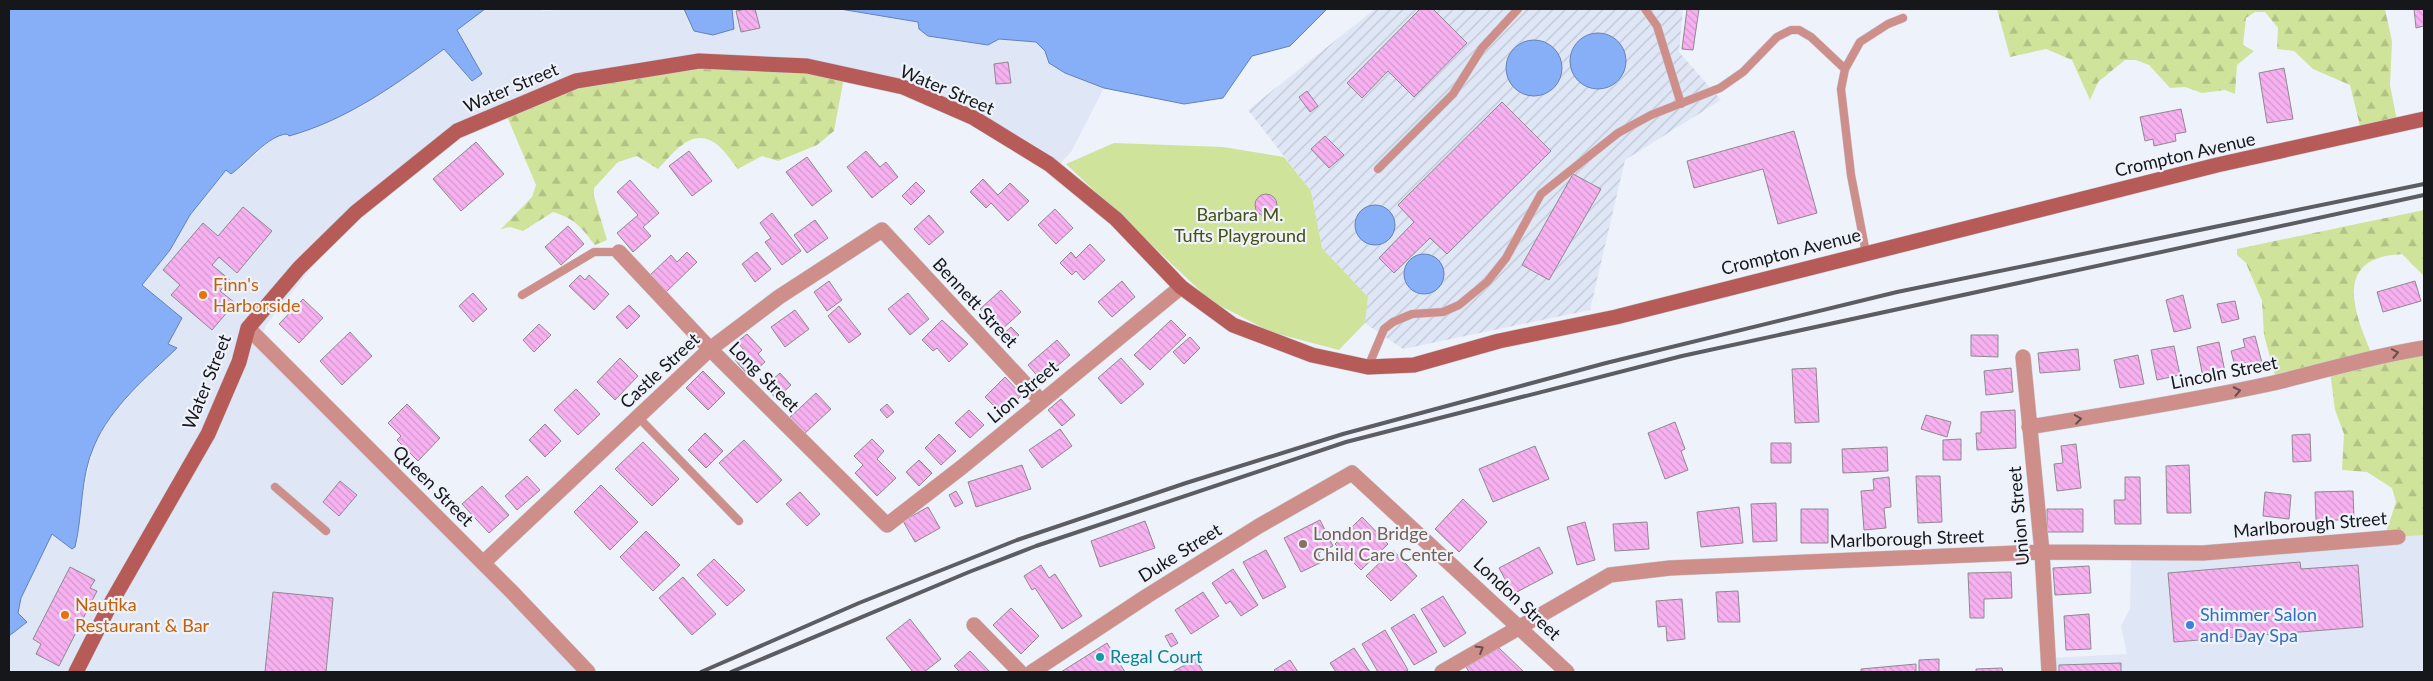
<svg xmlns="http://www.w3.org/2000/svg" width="2433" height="681" viewBox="0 0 2433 681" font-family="Lato,sans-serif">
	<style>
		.built { fill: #dfe6f6 }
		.industrial { fill: url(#industrial-furrows) }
		.forest { fill: url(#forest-firs) }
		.park { fill: #d0e39a }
		.water { fill: #86aff8; stroke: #6481b5 }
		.building { fill: url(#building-back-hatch); stroke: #90888f }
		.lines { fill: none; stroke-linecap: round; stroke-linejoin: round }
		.lane-casing { stroke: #cbcfd7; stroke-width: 9 }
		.street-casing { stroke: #cbcfd7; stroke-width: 16 }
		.secondary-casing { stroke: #cbcfd7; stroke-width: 16 }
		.lane { stroke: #ce8e8a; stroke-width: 8 }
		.street { stroke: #ce8e8a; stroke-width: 15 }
		.secondary { stroke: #b65b58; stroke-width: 15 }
		.rail { stroke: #5b5d62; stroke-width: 4 }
		.oneway { stroke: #694d4c }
		.food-dot { fill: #e8710a; stroke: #eef2fb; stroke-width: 2 }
		.education-dot { fill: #8d6e63; stroke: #eef2fb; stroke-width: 2 }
		.shop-dot { fill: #3f7fe0; stroke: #eef2fb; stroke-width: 2 }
		.culture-dot { fill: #0f9aa8; stroke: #eef2fb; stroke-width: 2 }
		.labels { text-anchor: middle; stroke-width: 4.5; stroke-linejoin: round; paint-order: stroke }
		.street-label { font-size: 18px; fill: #16171a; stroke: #eef2fb }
		.park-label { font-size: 18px; fill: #435010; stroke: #eef2fb }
		.food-label { font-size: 18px; fill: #c56008; stroke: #eef2fb; text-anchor: start }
		.education-label { font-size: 18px; fill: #785e54; stroke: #eef2fb; text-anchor: start }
		.shop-label { font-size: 18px; fill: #366cbe; stroke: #eef2fb; text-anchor: start }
		.culture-label { font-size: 18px; fill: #0d838f; stroke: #eef2fb; text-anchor: start }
	</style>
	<defs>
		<pattern id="industrial-furrows" width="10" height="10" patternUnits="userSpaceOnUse" patternTransform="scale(1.25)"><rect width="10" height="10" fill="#dfe6f6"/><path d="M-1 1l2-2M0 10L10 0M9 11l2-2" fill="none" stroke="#bfc5d2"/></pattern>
		<pattern id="forest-firs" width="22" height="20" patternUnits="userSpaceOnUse" patternTransform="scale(1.25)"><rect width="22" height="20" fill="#d0e39a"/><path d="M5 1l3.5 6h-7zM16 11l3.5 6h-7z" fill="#b2c284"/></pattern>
		<pattern id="building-back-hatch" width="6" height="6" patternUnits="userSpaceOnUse" patternTransform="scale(1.25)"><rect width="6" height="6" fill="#f7b1f0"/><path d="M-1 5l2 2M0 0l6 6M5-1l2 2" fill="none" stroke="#d398cd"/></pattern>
	</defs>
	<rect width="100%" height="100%" fill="#eef2fb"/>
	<path class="built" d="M485,9H542L543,11L569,9H684L694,31L734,29L732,9H840L918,22L919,29L928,36L988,45L999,39L1036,42L1085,79L1104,88L1071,152L1056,168L968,117L904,89L698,61L469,128L348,222L266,325L261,337L591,672H9V636L27,622L18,613L21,598L52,533L72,549L93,446L115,410L177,348L168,344L181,318L142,285L170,250L190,215L226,169L231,174L243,166L277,134H287L360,107L444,49L468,78L482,73L457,30Z
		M2424,535V672H2048L2052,658L2127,654L2121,626L2130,609L2131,557Z"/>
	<path class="industrial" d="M1375,9H1683L1679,52L1721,100L1625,160L1590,310L1403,349L1365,323L1368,297L1322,248L1311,191L1248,110Z"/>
	<path class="forest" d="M1997,9H2385L2392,41L2390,85L2398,126L2362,134L2350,85L2313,69L2294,51L2277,49L2278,28L2265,12H2255L2246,18L2243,45L2254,51L2237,65L2235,94L2225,90L2202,93L2185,87L2170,88L2149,65L2136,60H2125L2098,82L2090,100L2072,60L2046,49L2010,57Z
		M698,61L844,77L834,131L817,145L778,161L762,156L738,169C731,161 724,149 715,143C691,127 673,154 658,169L637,156L618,162L594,188V196L607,240L595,245C581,227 574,218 553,212L523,231L510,227L501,229L532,197L536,185L506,114L581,80Z
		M2424,210V276L2402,254C2395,255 2386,255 2379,258C2334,272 2361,328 2373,357L2424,350V535L2384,538L2396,502L2392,488L2367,472L2342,470L2344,434L2335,410L2330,371L2276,379L2264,335L2262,301L2246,263L2237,255V249Z"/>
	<path class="park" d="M1114,143L1223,147L1284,157L1311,191L1322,248L1368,297L1365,323L1339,350L1271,332L1211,301L1066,164Z"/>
	<path class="water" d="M9,9H485L457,30L482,74L472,81L444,49C397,84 347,120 289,136L287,134C268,135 247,163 231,174L226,170L190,215L170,250L142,285L182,318L168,344L177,348C147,377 111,406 94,446C80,477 83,514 75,547L72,549L52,534L21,598L18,613L27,622L9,636Z
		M684,9H732L734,29L713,35L694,31Z
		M840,9H1327L1290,46L1252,56L1223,98L1184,104L1104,88L1065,73L1049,63L1045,51L1036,42L999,39L988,45L928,36L919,29L918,22Z
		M1570 61a28 28 0 1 1 56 0a28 28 0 1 1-56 0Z
		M1506 68a28 28 0 1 1 56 0a28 28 0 1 1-56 0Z
		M1355 225a20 20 0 1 1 40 0a20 20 0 1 1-40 0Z
		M1404 274a20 20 0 1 1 40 0a20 20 0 1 1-40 0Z"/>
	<path class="building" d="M747,9H755L760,28L741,32L736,11Z
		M1420,9H1433L1467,43L1414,97L1388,71L1362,98L1347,83Z
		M1687,9H1699L1693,50L1682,49Z
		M2414,9H2424V26L2416,28Z
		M1008,62L1011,83L996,84L994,64Z
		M2284,68L2293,119L2267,123L2259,73Z
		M1307,91L1318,106L1310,112L1299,97Z
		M1502,102L1551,151L1447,254L1430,238L1394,273L1379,258L1414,222L1398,205Z
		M2181,109L2186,132L2175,134L2176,141L2154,146L2153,139L2145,141L2140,117Z
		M1794,131L1817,213L1778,224L1763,169L1694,188L1687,161Z
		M1325,136L1344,155L1329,168L1311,149Z
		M476,142L504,174L461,211L433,179Z
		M689,151L712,181L692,196L669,166Z
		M866,151L880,167L886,162L898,177L872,198L847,167Z
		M807,157L832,191L812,206L786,172Z
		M1573,174L1601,189L1549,280L1522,265Z
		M983,179L998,195L1010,183L1029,201L1008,221L991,203L986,208L970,192Z
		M630,180L659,213L643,227L651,236L633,252L617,233L638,215L617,192Z
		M916,182L925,191L911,205L902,196Z
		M1255 205a11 11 0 1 1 22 0a11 11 0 1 1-22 0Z
		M243,207L272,231L237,273L219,257L212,265L230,280L220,291L235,303L212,330L171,295L180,285L163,270L203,223L218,236Z
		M1055,209L1073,228L1056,244L1038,225Z
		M772,213L801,251L782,265L765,242L771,238L760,223Z
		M929,215L944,232L929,245L914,229Z
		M815,220L828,238L807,253L794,235Z
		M568,226L584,244L561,265L545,247Z
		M1090,244L1105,260L1084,280L1076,271L1072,275L1060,263L1071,252L1076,258Z
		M687,252L697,262L664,294L648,277L671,255L677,262Z
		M757,252L771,269L755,282L742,264Z
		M580,275L585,280L589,275L609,294L594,310L569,286Z
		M829,281L842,300L827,311L814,292Z
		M1122,281L1135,297L1112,317L1098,302Z
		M2415,281L2421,301L2383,312L2377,292Z
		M1001,290L1021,312L1000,331L980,309Z
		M473,293L487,309L473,322L459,306Z
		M908,293L929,319L910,335L888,309Z
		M2183,295L2191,328L2174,332L2166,300Z
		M303,299L323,318L299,343L279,324Z
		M2235,301L2239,319L2222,323L2217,304Z
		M629,305L640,316L627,329L616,317Z
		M839,306L861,334L849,343L828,316Z
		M795,310L809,329L785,347L771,327Z
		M942,320L968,344L949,362L937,348L933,351L922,340Z
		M1171,320L1186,335L1150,370L1134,355Z
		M539,324L551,335L534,352L523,340Z
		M1011,327L1019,335L1007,346L999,338Z
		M350,332L372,356L342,385L320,361Z
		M747,334L762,350L758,354L765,362L749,376L735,360L745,351L737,342Z
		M1971,335H1998V357L1971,356Z
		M2255,336L2262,363L2236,370L2231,351L2245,347L2243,339Z
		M1190,337L1200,348L1184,364L1173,352Z
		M1057,340L1070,355L1041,380L1028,365Z
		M2219,342L2225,372L2203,377L2197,347Z
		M2174,346L2180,375L2157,380L2151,350Z
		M2078,349L2080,370L2040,373L2038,353Z
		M2138,355L2144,384L2120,388L2114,360Z
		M620,358L638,376L615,400L597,382Z
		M1121,358L1144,384L1121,404L1098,378Z
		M1816,368L1819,422L1795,423L1792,369Z
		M2011,368L2013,392L1986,395L1984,371Z
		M703,371L725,393L708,410L686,388Z
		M780,373L791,385L776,399L765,386Z
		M1005,377L1022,395L1002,414L985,397Z
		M576,389L600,414L578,435L554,410Z
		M816,393L831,409L804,434L789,418Z
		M1061,399L1075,415L1062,426L1048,410Z
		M407,404L440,438L418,461L397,440L401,436L388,423Z
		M887,404L894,412L887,418L880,410Z
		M969,410L984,425L970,438L955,423Z
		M2015,410L2016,448L1977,450L1976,433H1981V412Z
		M1926,415L1951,422L1947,437L1921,429Z
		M1675,422L1685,449L1681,451L1688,470L1665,479L1648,433Z
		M545,424L561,441L545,457L529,440Z
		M1060,429L1072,446L1042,468L1029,450Z
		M705,433L723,451L706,468L688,450Z
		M939,434L956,451L941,465L925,448Z
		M2310,434L2311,461L2293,462L2292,435Z
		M872,439L884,451L877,459L896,478L877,496L855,473L863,465L854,456Z
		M1961,439V460H1943V440Z
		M744,440L782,480L757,503L719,463Z
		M643,442L679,479L652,506L615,469Z
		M1771,443H1791V463H1771Z
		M2076,444L2081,488L2057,491L2054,464L2063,463L2061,446Z
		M1535,446L1549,479L1493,502L1479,469Z
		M1887,447L1888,471L1843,473L1842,449Z
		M919,460L932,473L919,486L906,472Z
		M1022,465L1031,489L976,507L968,482Z
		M2189,465L2191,513H2167L2166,466Z
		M527,476L540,490L517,510L505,496Z
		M1916,476H1940L1942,522L1918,523Z
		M1889,477L1891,507L1884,508L1886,528L1864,530L1861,491L1874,490L1873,479Z
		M2125,477H2140L2141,524H2115L2114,500H2125Z
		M340,481L357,495L339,516L323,502Z
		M601,485L638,522L610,550L574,512Z
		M482,486L509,515L489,533L462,504Z
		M956,491L963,503L955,507L949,495Z
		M2353,491L2354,520H2316L2315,492Z
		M800,492L820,514L807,526L786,504Z
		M2265,492L2291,495L2289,519L2263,516Z
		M1463,499L1487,522L1459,552L1435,529Z
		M1776,503L1777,541L1753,542L1751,504Z
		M928,507L940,528L915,542L903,521Z
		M1739,507L1743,543L1701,547L1697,512Z
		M1801,509H1828V543H1801Z
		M2047,509H2083V532H2047Z
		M1362,517L1388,544L1361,570L1335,544Z
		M1320,520L1333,546L1318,553L1322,562L1301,572L1284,538Z
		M1145,521L1155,548L1100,567L1091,541Z
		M1585,522L1595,560L1577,565L1567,527Z
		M1647,522L1649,549L1615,551L1613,524Z
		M646,531L680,565L653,591L620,557Z
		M1539,547L1553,573L1513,594L1499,568Z
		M1266,550L1286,587L1263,599L1243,562Z
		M1393,550L1417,576L1391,601L1366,576Z
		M714,559L745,590L727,606L697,575Z
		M2300,562L2301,569L2358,565L2363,627L2174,642L2168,573Z
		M1041,565L1049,578L1055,574L1082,616L1062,629L1035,588L1032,590L1024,576Z
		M2089,566L2091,593L2055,595L2053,568Z
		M70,567L95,580L90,588L97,591L59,666L36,654L41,644L33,639Z
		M1233,569L1258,605L1241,616L1230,601L1226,604L1212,583Z
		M2011,572L2012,598L1984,599V618H1970L1968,573Z
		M683,577L716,614L692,635L659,598Z
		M1738,591L1740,622H1718L1716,592Z
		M273,592L333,598L326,672H265Z
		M1203,592L1219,616L1191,634L1175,610Z
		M1443,596L1466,633L1444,647L1421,609Z
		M1682,599L1685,639L1667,641L1666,626L1658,627L1656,601Z
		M1011,608L1039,636L1021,654L993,625Z
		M1414,614L1437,652L1414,665L1391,628Z
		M2089,614L2091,649L2066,650L2064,616Z
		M910,619L941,659L924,672H913L886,638Z
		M1385,630L1408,670L1405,672H1378L1362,644Z
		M1172,633L1178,643L1171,647L1165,636Z
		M1107,643L1125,672H1061Z
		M1354,648L1370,672H1336L1330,663Z
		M1499,648L1524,672H1469L1466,667Z
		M970,651L990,672H960L954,666Z
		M1196,659L1203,672H1172Z
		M1939,659V672H1919V660Z
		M1290,660L1298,672H1276L1274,670Z
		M2121,663V672H2059V665Z
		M1916,664V672H1861V669Z
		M2002,668L2003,672H1976V669Z"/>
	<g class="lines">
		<g class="lane-casing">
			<path id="lane" d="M1645,9L1657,26L1681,104
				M1378,169L1453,94L1482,48L1518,9
				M1866,253L1851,175L1841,89L1845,69L1860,42L1888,24L1903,18
				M522,295L594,252H619
				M1368,367L1384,329L1393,322L1412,314L1443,312L1459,305L1487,282L1506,258L1541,194L1618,133L1651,115L1720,88L1743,72L1777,37L1791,30H1799L1811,37L1845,69
				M638,417L739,521
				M275,487L326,531"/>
		</g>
		<g class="street-casing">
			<path id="street" d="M619,252L710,349L887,525L962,467L1181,287
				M248,328L512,592L588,672
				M2023,357L2042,552L2049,672
				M2029,427C2110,414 2190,401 2269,384C2321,372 2371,356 2424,348
				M483,563L710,349L779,297L882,230L1041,401
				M974,625L1020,672
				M1032,672L1147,596L1259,526L1352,473L1567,672
				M1442,672L1610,575L1670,568L2042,552L2203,553L2398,537"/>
		</g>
		<g class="secondary-casing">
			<path id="secondary" d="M76,672L111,603L208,434L239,362L248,328L299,268L356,212L457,131L576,81L699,61L807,66L903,87L974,118L1049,164L1116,219L1181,287L1233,325L1312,355L1368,367L1414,365L1499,341L1616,317L2217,165L2424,119"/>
		</g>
		<use href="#lane" class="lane"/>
		<use href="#street" class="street"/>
		<use href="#secondary" class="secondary"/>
		<path class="rail" d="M701,672L859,603L1017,540L1186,483L1343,434L1606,363L1897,292L2424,184
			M731,672L969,572L1036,546L1346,442L1682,356L2424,195"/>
	</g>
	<defs><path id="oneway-chevron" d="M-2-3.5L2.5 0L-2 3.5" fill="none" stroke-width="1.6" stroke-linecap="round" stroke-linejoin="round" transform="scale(1.25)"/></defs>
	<g class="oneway">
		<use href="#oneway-chevron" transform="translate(2395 353) rotate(-11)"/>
		<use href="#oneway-chevron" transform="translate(2237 391) rotate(-12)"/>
		<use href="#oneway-chevron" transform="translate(2078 419) rotate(-9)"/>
		<use href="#oneway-chevron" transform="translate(1480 649) rotate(-31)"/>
	</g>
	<g class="food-dot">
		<circle cx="203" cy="295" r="5"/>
		<circle cx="65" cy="615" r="5"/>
	</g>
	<circle class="education-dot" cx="1303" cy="544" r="5"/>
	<circle class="shop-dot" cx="2190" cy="625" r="5"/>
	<circle class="culture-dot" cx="1100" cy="657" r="5"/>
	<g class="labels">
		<g class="street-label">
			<text transform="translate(511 88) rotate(-23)" y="6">Water Street</text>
			<text transform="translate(947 90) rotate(23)" y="6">Water Street</text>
			<text transform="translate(2185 155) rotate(-13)" y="6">Crompton Avenue</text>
			<text transform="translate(1791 252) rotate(-14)" y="6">Crompton Avenue</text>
			<text transform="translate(975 303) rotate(47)" y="6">Bennett Street</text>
			<text transform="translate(660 371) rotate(-43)" y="6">Castle Street</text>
			<text transform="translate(2224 373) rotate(-11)" y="6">Lincoln Street</text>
			<text transform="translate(764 377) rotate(45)" y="6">Long Street</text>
			<text transform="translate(207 382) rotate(-68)" y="6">Water Street</text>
			<text transform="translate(1023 392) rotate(-40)" y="6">Lion Street</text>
			<text transform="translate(433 486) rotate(45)" y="6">Queen Street</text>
			<text transform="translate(2019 516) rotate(-95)" y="6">Union Street</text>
			<text transform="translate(2310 525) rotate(-5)" y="6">Marlborough Street</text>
			<text transform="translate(1907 539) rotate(-2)" y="6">Marlborough Street</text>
			<text transform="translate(1180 553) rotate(-32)" y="6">Duke Street</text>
			<text transform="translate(1517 599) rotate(43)" y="6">London Street</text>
		</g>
		<g class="park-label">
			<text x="1240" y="221">Barbara M.<tspan x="1240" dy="21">Tufts Playground</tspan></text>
		</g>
		<g class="food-label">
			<text x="213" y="291">Finn's<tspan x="213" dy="21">Harborside</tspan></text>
			<text x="75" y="611">Nautika<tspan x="75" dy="21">Restaurant &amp; Bar</tspan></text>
		</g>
		<g class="education-label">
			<text x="1313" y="540">London Bridge<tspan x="1313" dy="21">Child Care Center</tspan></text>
		</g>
		<g class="shop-label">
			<text x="2200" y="621">Shimmer Salon<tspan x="2200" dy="21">and Day Spa</tspan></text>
		</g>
		<g class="culture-label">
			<text x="1110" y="663">Regal Court</text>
		</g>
	</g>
	<rect width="2433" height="681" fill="none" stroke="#16171a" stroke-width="20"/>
</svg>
